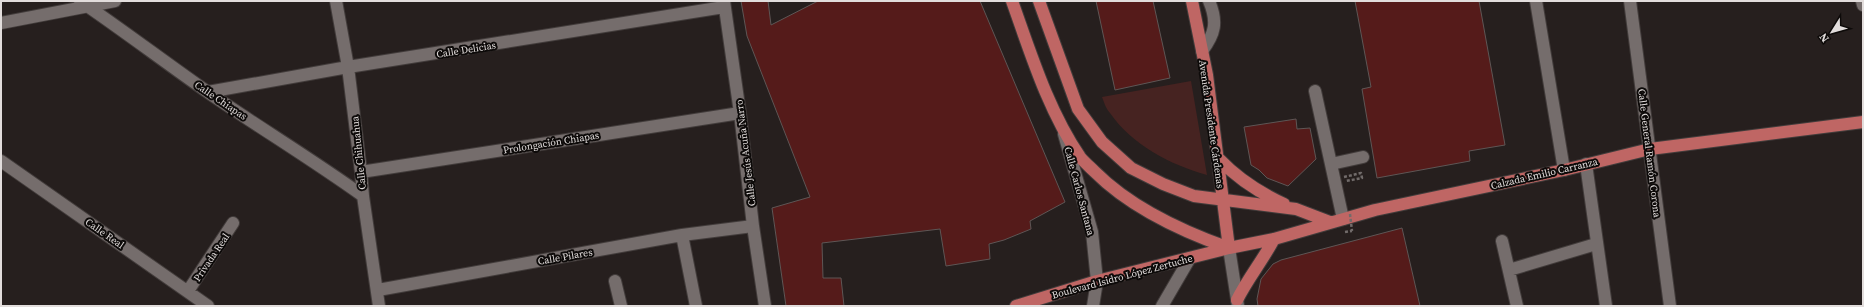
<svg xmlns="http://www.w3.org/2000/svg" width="1864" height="307" viewBox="0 0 1864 307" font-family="'Source Serif 4',serif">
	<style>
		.green { fill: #462321 }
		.building { fill: #551b1a; stroke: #5e5655 }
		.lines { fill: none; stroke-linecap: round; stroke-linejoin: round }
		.minor-casing { stroke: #423c3b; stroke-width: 14 }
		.major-casing { stroke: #423c3b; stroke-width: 14 }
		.path { stroke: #716b6a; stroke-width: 2.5; stroke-dasharray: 3 2; stroke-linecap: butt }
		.minor { stroke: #756d6c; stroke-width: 12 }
		.major { stroke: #bf6664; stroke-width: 12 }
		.path-bridge { stroke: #716b6a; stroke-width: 2.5; stroke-dasharray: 3 2; stroke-linecap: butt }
		.labels { text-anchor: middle; stroke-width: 4; stroke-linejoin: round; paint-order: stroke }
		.street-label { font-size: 10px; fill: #e2dddc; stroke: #0d0a09 }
	</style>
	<rect width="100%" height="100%" fill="#261f1e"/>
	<path class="green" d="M1191,81L1207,175C1171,165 1132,145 1110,113C1106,109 1104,102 1102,97Z"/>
	<path class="building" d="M741,1H768L771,25L818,1H980L1065,202L1030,221L1031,229L1004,240L989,244L990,259L946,266L940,229L822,243L823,278H841L844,306H786L772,208L810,197L747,36Z
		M1096,1H1153L1170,78L1115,90Z
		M1355,1H1479L1505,145L1469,151L1470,161L1377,178L1362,89L1371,87Z
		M1296,119L1297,129L1310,128L1316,159L1288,186L1267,178L1259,170L1251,165L1244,127Z
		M1402,228L1420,306H1258L1257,299L1261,279L1273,264L1281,260Z"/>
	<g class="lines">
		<g class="minor-casing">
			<path id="minor" d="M80,1C124,31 166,63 209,93C260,128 313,160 363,196
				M336,1L348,67L361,172L363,196L379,306
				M724,1L740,113L753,226L765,306
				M1536,1L1564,170
				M1630,1L1670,306
				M1862,1L1863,5
				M1,23L115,1
				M1202,51C1215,34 1218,22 1209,1
				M1315,91L1343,219
				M208,92L348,67L724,7
				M1064,134L1092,232L1097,281L1093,306
				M1,161L208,306
				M1331,164L1363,157
				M1586,164L1606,306
				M361,172L740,113
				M682,235L696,306
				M1502,241L1517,306
				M1229,248L1238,306
				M1509,270L1596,244
				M615,281L621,306
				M378,290L682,235L753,226
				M188,291L233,223
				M1162,306L1190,258"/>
		</g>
		<g class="major-casing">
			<path id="major" d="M1012,1C1031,54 1048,110 1080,157C1084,162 1090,167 1095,172C1131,208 1181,231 1229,248
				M1039,1L1078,109L1102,142L1131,168L1163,184L1194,196L1296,209L1330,222
				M1192,1L1207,75L1229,248
				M1219,159C1238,179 1260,193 1284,204
				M1237,300C1248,278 1263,260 1274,239
				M1016,306L1097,281L1229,248L1274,239L1375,210L1564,170L1650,149L1863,122"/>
		</g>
		<path class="path" d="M1344,177L1361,173L1362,178L1346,181
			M1345,232L1352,231"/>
		<use href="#minor" class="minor"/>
		<use href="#major" class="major"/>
		<path class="path-bridge" d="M1350,214L1352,231"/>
	</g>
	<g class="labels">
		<g class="street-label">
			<text transform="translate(466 49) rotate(-9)" y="4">Calle Delicias</text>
			<text transform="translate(221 100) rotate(34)" y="4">Calle Chiapas</text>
			<text transform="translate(1212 124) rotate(82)" y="4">Avenida Presidente Cárdenas</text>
			<text transform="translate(551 142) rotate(-9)" y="4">Prolongación Chiapas</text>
			<text transform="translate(358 153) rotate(-96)" y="4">Calle Chihuahua</text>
			<text transform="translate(745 153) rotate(-97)" y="4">Calle Jesús Acuña Narro</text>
			<text transform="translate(1650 153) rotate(83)" y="4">Calle General Ramón Corona</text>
			<text transform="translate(1544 173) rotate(-13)" y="4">Calzada Emilio Carranza</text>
			<text transform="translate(1080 191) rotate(75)" y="4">Calle Carlos Santana</text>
			<text transform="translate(105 233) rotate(35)" y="4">Calle Real</text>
			<text transform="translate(565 256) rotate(-10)" y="4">Calle Pilares</text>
			<text transform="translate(211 257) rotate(-56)" y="4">Privada Real</text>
			<text transform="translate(1122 276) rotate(-15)" y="4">Boulevard Isidro López Zertuche</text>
		</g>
	</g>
	<rect width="1864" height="307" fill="none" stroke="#e2dddc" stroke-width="4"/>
	<g transform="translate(1832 32) rotate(233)" stroke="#0d0a09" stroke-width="3" paint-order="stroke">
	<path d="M0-3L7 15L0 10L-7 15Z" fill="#e2dddc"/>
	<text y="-6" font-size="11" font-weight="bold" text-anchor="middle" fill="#e2dddc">N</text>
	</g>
</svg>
